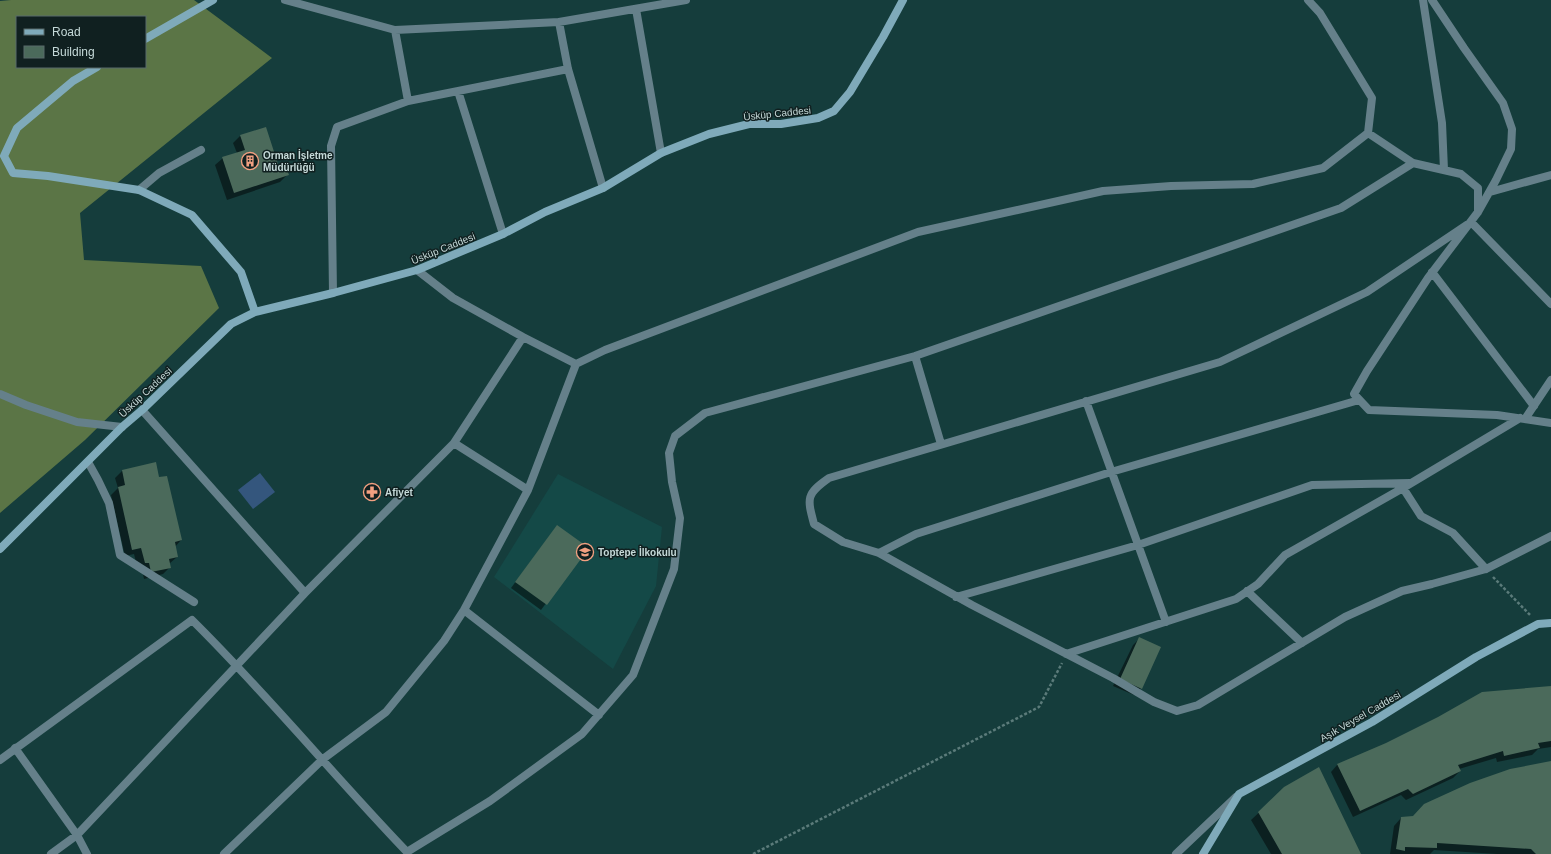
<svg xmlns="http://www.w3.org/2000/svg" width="1551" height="854" viewBox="0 0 1551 854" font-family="Helvetica,sans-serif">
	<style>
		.built { fill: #144947 }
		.forest { fill: #5b7546; fill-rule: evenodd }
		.water { fill: #34567d }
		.shadow { fill: #0007 }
		.building { fill: #4b6a5b }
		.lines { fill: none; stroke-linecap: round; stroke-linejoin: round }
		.path { stroke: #5b7b7a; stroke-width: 2.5; stroke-dasharray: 3 2; stroke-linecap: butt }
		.lane { stroke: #65808a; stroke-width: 8 }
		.street { stroke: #65808a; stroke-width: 8 }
		.secondary { stroke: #7faaba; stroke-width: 8 }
		.labels { text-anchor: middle; stroke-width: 3; stroke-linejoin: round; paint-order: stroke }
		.street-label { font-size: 10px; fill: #c5d9d8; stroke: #102020 }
		.poi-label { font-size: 10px; font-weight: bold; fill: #c5d9d8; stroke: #102020; text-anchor: start }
	</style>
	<rect width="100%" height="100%" fill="#153d3c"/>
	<path class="built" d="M558,474L662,527L656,586L613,669L494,577Z"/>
	<path class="forest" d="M11,0H194L272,58L80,213L84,260L201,266L219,308L85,440L0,513V1ZM17,17H145V67H17Z"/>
	<path class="water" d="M260,473L275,492L253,509L238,490Z"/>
	<path class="shadow" d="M240,136L278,165L287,175L280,182L227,200L215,165L223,158L237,153L233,143Z
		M122,471L159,479L181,540L175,547L177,557L169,564L170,567L163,574L144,579L142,569L138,570L134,554L125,556L111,495L118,488L115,478Z
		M557,526L587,548L541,610L511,588Z
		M1140,638L1141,688L1134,695L1113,686L1133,645Z
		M1551,686V747L1538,749L1532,755L1497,762L1496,758L1459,769L1460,771L1453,778L1406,800L1401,795L1353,817L1331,772L1338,764Z
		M1551,763V854H1497L1434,850L1430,854H1390L1394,826L1401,818L1412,817Z
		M1285,788L1360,854H1271L1251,820Z"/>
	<path class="building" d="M266,127L278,164H285L289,175L234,193L222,157L245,150L240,135Z
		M156,462L159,477L167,476L182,540L175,542L178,557L169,559L171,568L151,572L149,563H145L141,548L132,550L118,487L125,485L122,470Z
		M557,525L589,548L547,605L515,582Z
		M1139,637L1161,647L1142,689L1120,679Z
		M1551,686V741L1538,743L1540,748L1504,756L1503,751L1458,765L1461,771L1413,794L1408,789L1360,811L1337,764L1386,743L1438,717L1482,692Z
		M1551,761V854H1536L1531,849L1437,843V848L1405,847V851L1396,849L1401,817L1413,816L1424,804L1470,783L1510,769Z
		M1319,767L1361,854H1282L1258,812L1284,787Z"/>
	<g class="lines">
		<path class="path" d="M1493,577L1531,616
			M753,854L1039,707L1062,663"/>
		<path class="lane" d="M139,190L159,173L201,150
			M0,394L26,405L77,422L122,427
			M88,462L98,480L109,503L120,555L194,602"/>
		<path class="street" d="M285,0L395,30L559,22L686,0
			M1423,0L1442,123L1444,170
			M1432,0L1464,48L1503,103L1512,129L1511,149L1496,180L1478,212L1428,278L1367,371L1354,394L1369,410L1497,415L1551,423
			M636,9L661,153
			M559,22L568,69L603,188
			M395,30L408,101
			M458,91L503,234
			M1368,133L1413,163L1461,174L1478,188V212
			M1490,192L1551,175
			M417,270L453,298L523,337L576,364
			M1432,272L1534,406
			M333,293L331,146L337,127L408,101L568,69
			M1551,304L1471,222L1367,292L1220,362L829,478C806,494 807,498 814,524L843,542L879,553L972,605L1113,678L1154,702L1177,711L1198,705L1345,617L1402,591L1432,584L1486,569L1551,536
			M915,356L941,444
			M1086,401L1166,622
			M142,410L305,593
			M1525,419L1551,380
			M454,443L528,490
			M1403,488L1421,516L1453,533L1486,569
			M879,553L916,534L1111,472L1359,400
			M1247,591L1302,643
			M956,597L1138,545L1312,485L1410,483
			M464,610L599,715
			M1066,654L1236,599L1258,584L1285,555L1403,488L1520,418
			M15,748L77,835L87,854
			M0,760L192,620C267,694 334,776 407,852L490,801L582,734L633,675L674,569L680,518L672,482L669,453L675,436L705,413L915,356L1341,208L1413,163
			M51,854L77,835L305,593L454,443L523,337
			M224,854L323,759L386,712L444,641L464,610L528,490L576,364L605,350L918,232L1103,191L1171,186L1253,184L1323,168L1368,133L1372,98L1320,13L1308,0
			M1176,854L1236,797"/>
		<path class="secondary" d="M145,39L213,0
			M97,67L73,81L17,128L4,156L13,173L48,176L139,190L192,215L241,272L255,312
			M0,549L122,427L142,410L231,324L255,312L333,293L417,270L503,234L545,212L603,188L661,153L709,134L749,124H781L818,118L834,111L850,92L883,37L903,0
			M1203,854L1239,794L1372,722L1476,657L1538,624L1551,623"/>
	</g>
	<defs>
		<g id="building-ring" transform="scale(0.9)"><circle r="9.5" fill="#102020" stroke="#f2a081" stroke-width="1.5"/><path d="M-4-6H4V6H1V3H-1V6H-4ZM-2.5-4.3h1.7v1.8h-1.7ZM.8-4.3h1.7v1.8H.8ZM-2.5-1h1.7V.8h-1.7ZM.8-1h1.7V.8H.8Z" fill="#f2a081"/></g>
		<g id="pharmacy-ring" transform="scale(0.9)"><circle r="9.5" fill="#102020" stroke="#f2a081" stroke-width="1.5"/><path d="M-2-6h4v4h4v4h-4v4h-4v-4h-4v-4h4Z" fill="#f2a081"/></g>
		<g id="school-ring" transform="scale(0.9)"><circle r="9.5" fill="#102020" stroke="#f2a081" stroke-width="1.5"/><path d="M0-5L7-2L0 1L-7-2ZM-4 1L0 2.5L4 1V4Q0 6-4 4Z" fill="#f2a081"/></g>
	</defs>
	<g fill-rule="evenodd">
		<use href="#building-ring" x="250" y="161"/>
		<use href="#pharmacy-ring" x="372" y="492"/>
		<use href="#school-ring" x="585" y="552"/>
	</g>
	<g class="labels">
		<g class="street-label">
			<text transform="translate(777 113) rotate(-6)" y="4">Üsküp Caddesi</text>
			<text transform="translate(443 248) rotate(-22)" y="4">Üsküp Caddesi</text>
			<text transform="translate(145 392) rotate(-43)" y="4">Üsküp Caddesi</text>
			<text transform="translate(1360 716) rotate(-30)" y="4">Aşık Veysel Caddesi</text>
		</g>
		<g class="poi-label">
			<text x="263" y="159">Orman İşletme<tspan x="263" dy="12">Müdürlüğü</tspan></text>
			<text x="385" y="496">Afiyet</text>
			<text x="598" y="556">Toptepe İlkokulu</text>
		</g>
	</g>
	<rect x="16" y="16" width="130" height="52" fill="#102020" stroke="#586a6a"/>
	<rect x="24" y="29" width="20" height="6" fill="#7faaba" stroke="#586a6a"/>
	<text x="52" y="36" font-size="12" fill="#c5d9d8">Road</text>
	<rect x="24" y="46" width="20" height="12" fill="#4b6a5b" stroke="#586a6a"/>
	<text x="52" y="56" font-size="12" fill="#c5d9d8">Building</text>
</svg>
